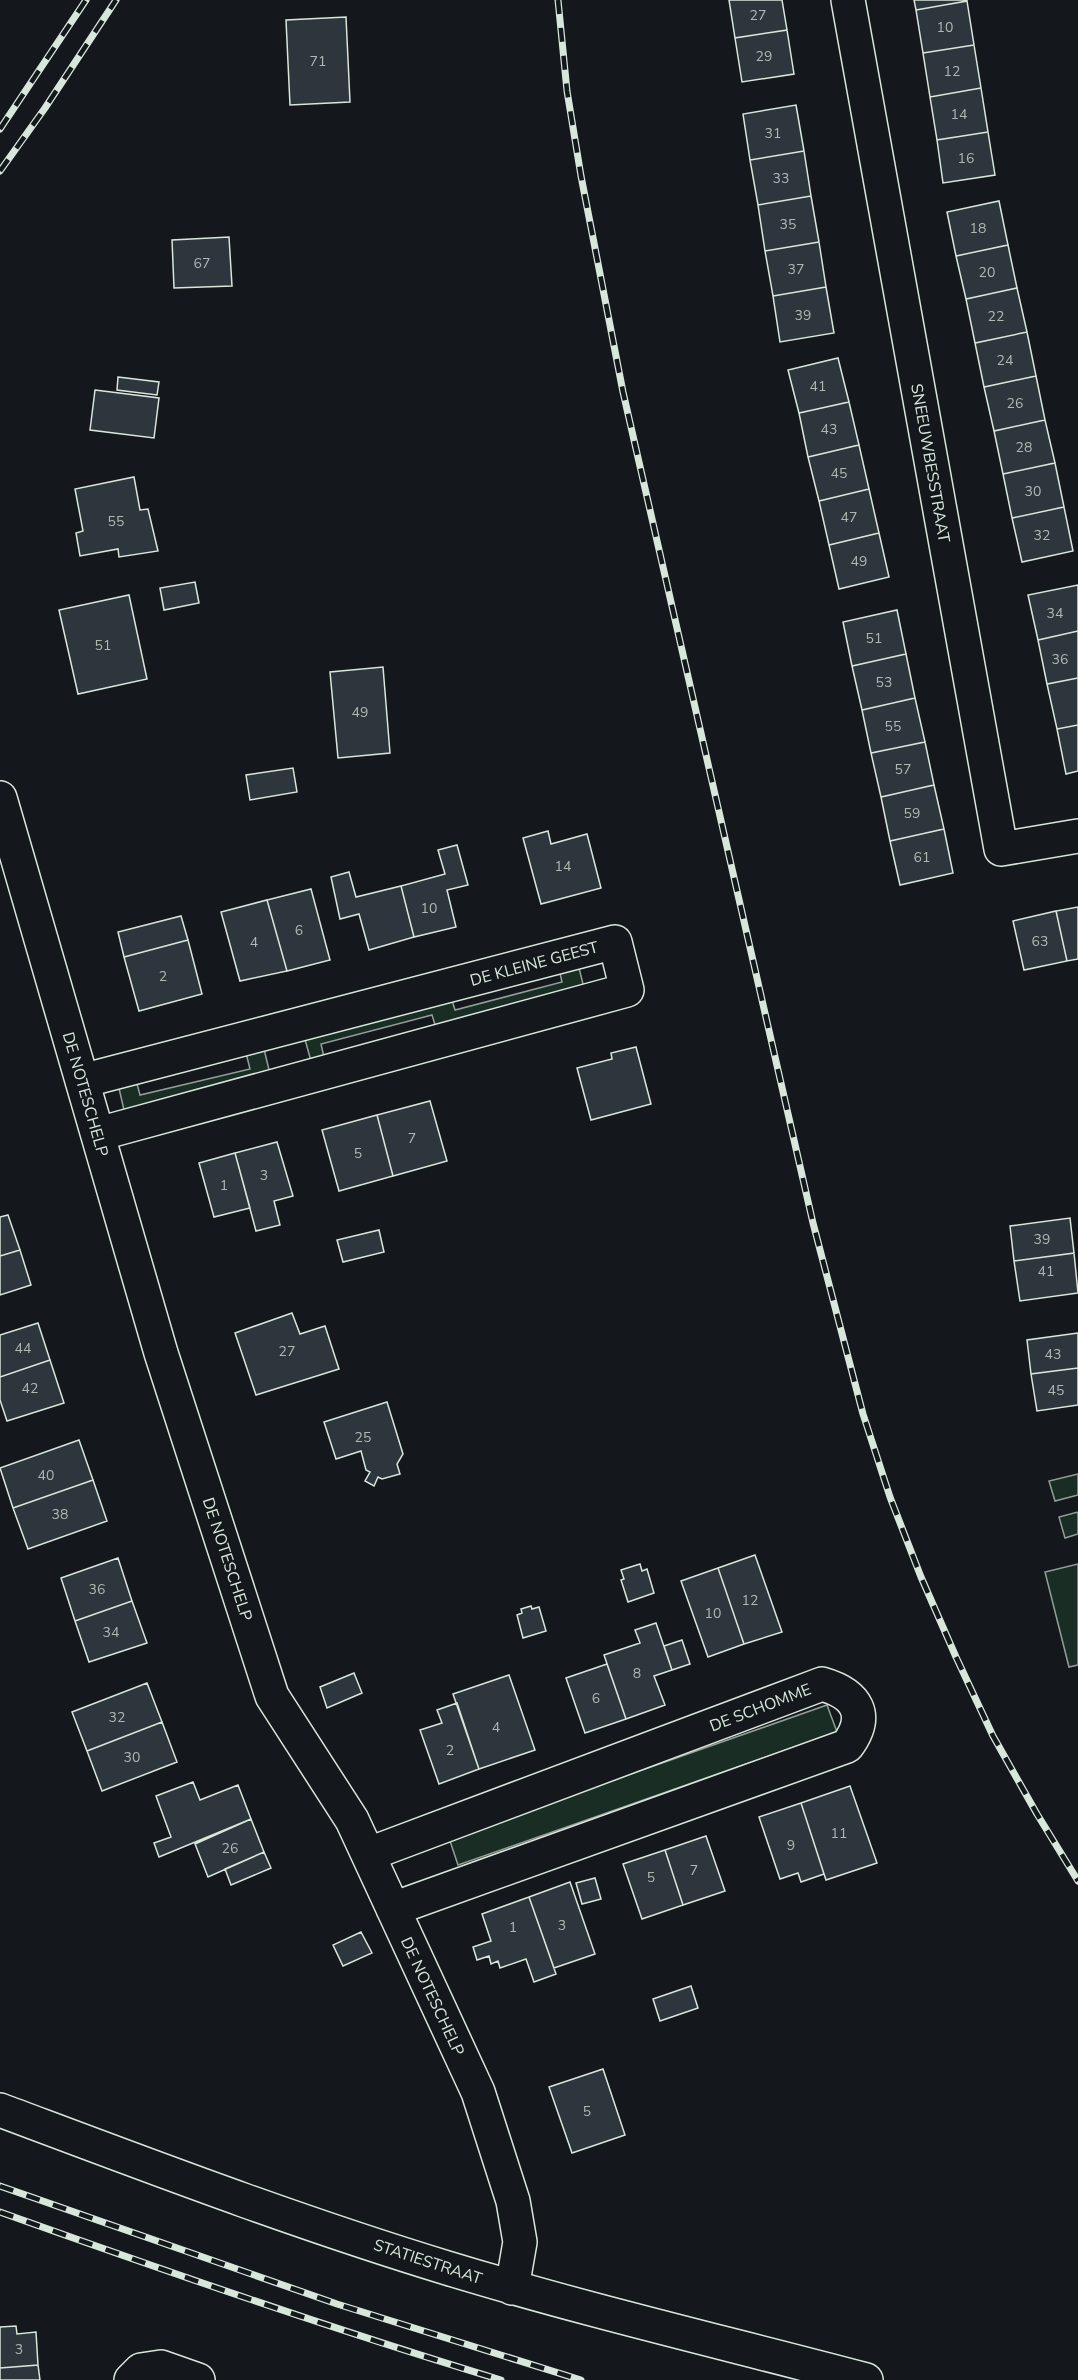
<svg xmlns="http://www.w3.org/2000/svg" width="1078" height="2380" viewBox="0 0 1078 2380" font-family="'Nunito Sans',sans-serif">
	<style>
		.green { fill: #1a2d24; stroke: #939e99; stroke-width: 1.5 }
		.building { fill: #2c363c; stroke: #d8e6dc; stroke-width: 1.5 }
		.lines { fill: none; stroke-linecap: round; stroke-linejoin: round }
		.minor-casing { stroke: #d8e6dc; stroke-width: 36 }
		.minor { stroke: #14181c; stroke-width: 33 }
		.rail-casing { stroke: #d8e6dc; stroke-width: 7 }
		.rail { stroke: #14181c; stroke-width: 4.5; stroke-dasharray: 14; stroke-linecap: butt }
		.labels { text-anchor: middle; stroke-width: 4.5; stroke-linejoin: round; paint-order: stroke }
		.number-label { font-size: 14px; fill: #adbab4 }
		.street-label { font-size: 16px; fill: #d8e6dc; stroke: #14181c }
	</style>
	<rect width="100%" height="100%" fill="#14181c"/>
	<path class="green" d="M578,964L584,988L436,1028L432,1015L321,1044L324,1057L311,1061L304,1036L451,997L455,1010L562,982L559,969Z
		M264,1049L270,1074L124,1110L118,1084L136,1080L140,1095L250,1069L246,1053Z
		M1078,1474V1495L1055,1501L1049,1481Z
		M1078,1512V1534L1065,1538L1059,1517Z
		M1078,1564V1665L1069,1667L1045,1572Z
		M827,1705L837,1732L458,1865L449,1838Z"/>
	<path class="building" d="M729,0H782L787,30L735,38Z
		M914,0H967V1L916,10Z
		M967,1L974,45L923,53L916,10Z
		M346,17L350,102L290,105L286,20Z
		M787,30L794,74L742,82L735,38Z
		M974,45L981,88L930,97L923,53Z
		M981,88L988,132L937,140L930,97Z
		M796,105L804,151L750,160L743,114Z
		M988,132L995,175L943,183L937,140Z
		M804,151L811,196L758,205L750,160Z
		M811,196L819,242L765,251L758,205Z
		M999,201L1008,245L956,256L947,212Z
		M229,237L232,286L174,288L172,240Z
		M819,242L826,287L773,296L765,251Z
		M1008,245L1017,288L966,299L956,256Z
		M826,287L834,333L780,342L773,296Z
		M1017,288L1027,332L975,343L966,299Z
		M1027,332L1036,376L984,387L975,343Z
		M838,358L849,402L799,413L788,370Z
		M1036,376L1045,420L994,431L984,387Z
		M118,377L159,382L157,395L117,390Z
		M95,390L159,398L154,438L90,430Z
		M849,402L859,445L808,457L799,413Z
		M1045,420L1055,463L1003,474L994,431Z
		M859,445L869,489L819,501L808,457Z
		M1055,463L1064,507L1012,518L1003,474Z
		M134,477L140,510L148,509L158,551L119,557L118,549L80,556L76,533L83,531L75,489Z
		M869,489L879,533L829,545L819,501Z
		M1064,507L1073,551L1022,562L1012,518Z
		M879,533L889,577L839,589L829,545Z
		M195,582L199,603L164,610L160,588Z
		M1078,585V631L1038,640L1028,595Z
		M129,595L147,679L78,694L59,610Z
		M897,610L906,654L852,666L843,622Z
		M1078,631V678L1047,684L1038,640Z
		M906,654L915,698L862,710L852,666Z
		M383,667L390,753L338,758L330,672Z
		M1078,678V725L1057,729L1047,684Z
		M915,698L925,742L871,753L862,710Z
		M1078,725V771L1066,774L1057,729Z
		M925,742L934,785L881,797L871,753Z
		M293,768L297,792L250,800L246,775Z
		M934,785L944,829L890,841L881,797Z
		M944,829L953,873L900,885L890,841Z
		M548,831L551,844L587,834L601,888L541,904L523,838Z
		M457,845L468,885L447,890L456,927L414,937L401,886L445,874L438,850Z
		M349,872L356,897L401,886L414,937L369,950L359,914L340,919L331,877Z
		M311,889L330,960L287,971L267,900Z
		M267,900L287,971L240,981L221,912Z
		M1078,907V959L1067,961L1056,911Z
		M1056,911L1067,961L1024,970L1013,921Z
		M181,916L188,940L124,957L118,932Z
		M188,940L202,994L139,1011L124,957Z
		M636,1047L651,1104L591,1120L577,1068L612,1059L611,1053Z
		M430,1101L447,1161L393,1176L377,1115Z
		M377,1115L393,1176L339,1191L322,1130Z
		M277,1142L293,1196L274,1201L280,1225L256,1231L235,1153Z
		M235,1153L250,1208L214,1217L199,1163Z
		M8,1215L20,1250L0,1256V1217Z
		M1070,1218L1074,1253L1014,1261L1010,1226Z
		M379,1230L384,1252L343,1262L337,1240Z
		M20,1250L31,1285L0,1295V1256Z
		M1074,1253L1078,1293L1020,1301L1014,1261Z
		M292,1313L300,1334L325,1326L339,1369L256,1395L235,1333Z
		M38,1323L50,1360L0,1377V1335Z
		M1078,1333V1368L1031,1374L1027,1340Z
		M50,1360L64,1403L7,1421L0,1400V1377Z
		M1078,1368V1405L1037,1411L1031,1374Z
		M387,1402L403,1454L397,1464L400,1474L382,1479L378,1477L374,1486L365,1481L370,1472L366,1470L361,1451L336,1459L324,1422Z
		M79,1440L93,1480L13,1508L0,1468Z
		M93,1480L107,1521L28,1549L13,1508Z
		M755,1555L782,1632L744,1644L718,1568Z
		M118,1558L132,1601L75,1621L61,1578Z
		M640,1564L642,1571L647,1569L654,1593L628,1602L621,1580L624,1579L621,1570Z
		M718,1568L744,1644L708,1657L681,1581Z
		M132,1601L147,1643L89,1662L75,1621Z
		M531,1606L532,1609L539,1607L546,1631L523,1638L517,1615L522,1613L521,1609Z
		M656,1623L672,1670L654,1676L665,1705L626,1719L604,1655L640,1643L635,1630Z
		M682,1640L690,1664L672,1670L664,1646Z
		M607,1664L626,1719L585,1733L566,1678Z
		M354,1673L362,1693L327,1708L320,1687Z
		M509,1675L535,1750L479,1769L453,1694Z
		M147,1683L162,1722L87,1751L72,1712Z
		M457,1703L479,1769L439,1784L420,1730L442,1723L437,1710Z
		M162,1722L177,1762L102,1791L87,1751Z
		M193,1782L200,1800L238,1785L251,1819L159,1857L154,1843L171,1837L156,1796Z
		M850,1786L877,1863L826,1880L801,1803Z
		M801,1803L824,1874L801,1882L798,1873L780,1879L759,1817Z
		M251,1819L264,1852L208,1877L195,1844Z
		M706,1836L725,1891L683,1905L665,1850Z
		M665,1850L683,1905L642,1919L623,1864Z
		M264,1852L271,1868L231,1885L225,1869Z
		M595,1878L601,1899L582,1904L576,1883Z
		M570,1882L595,1954L554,1968L529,1897Z
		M529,1897L556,1974L534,1982L526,1959L500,1968L498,1961L491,1964L489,1956L477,1960L473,1947L491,1941L482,1914Z
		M361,1932L372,1953L343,1966L333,1945Z
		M691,1986L698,2008L660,2021L653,1999Z
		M603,2069L625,2135L572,2153L549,2087Z
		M16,2326L17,2334L36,2332L38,2365L0,2368V2327Z
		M38,2365L40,2380H0V2368Z"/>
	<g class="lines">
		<g class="minor-casing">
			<path id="minor" d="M848,0L1001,849L1078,836
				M0,798L161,1353L272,1696L352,1820L478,2092L513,2201L520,2242L512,2288
				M82,1081L615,942L627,990L98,1134
				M369,1854L822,1684C857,1694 870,1715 847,1746L393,1909
				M0,2110C147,2165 296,2222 447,2268C585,2310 726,2343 866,2380
				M131,2380L141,2370L161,2367L198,2380"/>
		</g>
		<use href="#minor" class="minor"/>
		<g class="rail-casing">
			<path id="rail" d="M558,0L567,91L581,176L623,392L813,1223L863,1414L890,1497L921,1577L956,1657L993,1736L1037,1814L1078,1881
				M0,129L86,0
				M0,171L45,108L116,0
				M0,2186L337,2304L581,2380
				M0,2212C166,2271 332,2329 501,2380"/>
		</g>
		<use href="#rail" class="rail"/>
	</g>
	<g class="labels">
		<g class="number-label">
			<text x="758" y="20">27</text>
			<text x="945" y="32">10</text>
			<text x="764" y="61">29</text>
			<text x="318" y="66">71</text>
			<text x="952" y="76">12</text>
			<text x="959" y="119">14</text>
			<text x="773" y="138">31</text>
			<text x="966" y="163">16</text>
			<text x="781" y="183">33</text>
			<text x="788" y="229">35</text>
			<text x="978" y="233">18</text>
			<text x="202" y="268">67</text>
			<text x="796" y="274">37</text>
			<text x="987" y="277">20</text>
			<text x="803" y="320">39</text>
			<text x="996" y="321">22</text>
			<text x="1005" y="365">24</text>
			<text x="818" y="391">41</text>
			<text x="1015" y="408">26</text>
			<text x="829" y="434">43</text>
			<text x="1024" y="452">28</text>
			<text x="839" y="478">45</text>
			<text x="1033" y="496">30</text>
			<text x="849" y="522">47</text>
			<text x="116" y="526">55</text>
			<text x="1042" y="540">32</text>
			<text x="859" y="566">49</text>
			<text x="1055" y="618">34</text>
			<text x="874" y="643">51</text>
			<text x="103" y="650">51</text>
			<text x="1060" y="664">36</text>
			<text x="884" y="687">53</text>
			<text x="360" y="717">49</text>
			<text x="893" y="731">55</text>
			<text x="903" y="774">57</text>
			<text x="912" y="818">59</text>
			<text x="922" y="862">61</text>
			<text x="563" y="871">14</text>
			<text x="429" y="913">10</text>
			<text x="299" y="935">6</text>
			<text x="1040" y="946">63</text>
			<text x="254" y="947">4</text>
			<text x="163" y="981">2</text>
			<text x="412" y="1143">7</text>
			<text x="358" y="1158">5</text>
			<text x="264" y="1180">3</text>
			<text x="224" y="1190">1</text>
			<text x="1042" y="1244">39</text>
			<text x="1046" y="1276">41</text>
			<text x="23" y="1353">44</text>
			<text x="287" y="1356">27</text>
			<text x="1053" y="1359">43</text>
			<text x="30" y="1393">42</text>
			<text x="1056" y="1395">45</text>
			<text x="363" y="1442">25</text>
			<text x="46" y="1480">40</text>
			<text x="60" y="1519">38</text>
			<text x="97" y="1594">36</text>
			<text x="750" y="1605">12</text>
			<text x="713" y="1618">10</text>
			<text x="111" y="1637">34</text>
			<text x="637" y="1678">8</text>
			<text x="596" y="1703">6</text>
			<text x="117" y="1722">32</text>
			<text x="496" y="1732">4</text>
			<text x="450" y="1755">2</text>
			<text x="132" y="1762">30</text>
			<text x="839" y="1838">11</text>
			<text x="791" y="1850">9</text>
			<text x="230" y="1853">26</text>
			<text x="694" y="1875">7</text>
			<text x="651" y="1882">5</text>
			<text x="562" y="1930">3</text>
			<text x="513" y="1932">1</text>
			<text x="587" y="2116">5</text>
			<text x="19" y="2354">3</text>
		</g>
		<g class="street-label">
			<text transform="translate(931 463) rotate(80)" y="6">SNEEUWBESSTRAAT</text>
			<text transform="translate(534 963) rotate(-15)" y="6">DE KLEINE GEEST</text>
			<text transform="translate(86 1094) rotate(74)" y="6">DE NOTESCHELP</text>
			<text transform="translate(228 1559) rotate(72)" y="6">DE NOTESCHELP</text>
			<text transform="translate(760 1707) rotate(-21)" y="6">DE SCHOMME</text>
			<text transform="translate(433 1996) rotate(65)" y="6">DE NOTESCHELP</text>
			<text transform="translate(428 2261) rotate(18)" y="6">STATIESTRAAT</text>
		</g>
	</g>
</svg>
